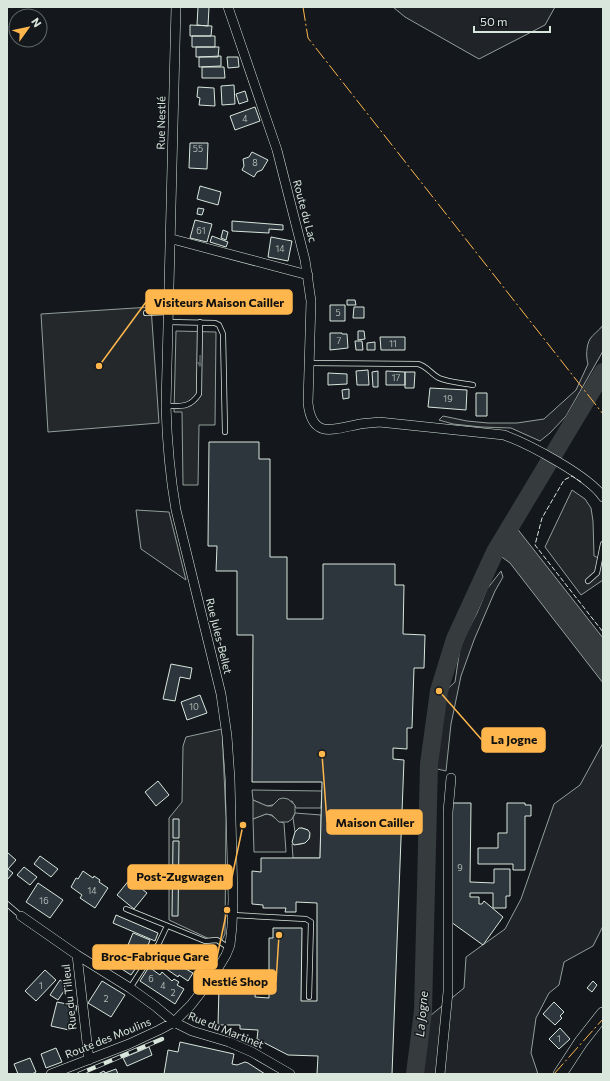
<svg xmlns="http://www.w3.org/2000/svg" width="610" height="1081" viewBox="0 0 610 1081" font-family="Commissioner,sans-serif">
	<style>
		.green { fill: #202428; stroke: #939e99 }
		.parking { fill: #24282b; stroke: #939e99 }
		.water { fill: #363b3e; stroke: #939e99 }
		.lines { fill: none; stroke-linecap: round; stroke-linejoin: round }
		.river { stroke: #363b3e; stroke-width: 18 }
		.building { fill: #2c363c; stroke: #d8e6dc }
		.lane-casing { stroke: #d8e6dc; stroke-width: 6 }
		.street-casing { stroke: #d8e6dc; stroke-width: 10 }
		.secondary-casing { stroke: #d8e6dc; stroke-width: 14 }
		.lane { stroke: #14181c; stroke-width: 4.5 }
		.street { stroke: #14181c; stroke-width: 9 }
		.secondary { stroke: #14181c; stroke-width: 13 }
		.rail-casing { stroke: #d8e6dc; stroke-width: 4.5 }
		.rail { stroke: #14181c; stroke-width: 3; stroke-dasharray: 9; stroke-linecap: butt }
		.fence { stroke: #d8e6dc; stroke-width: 1; stroke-dasharray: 5 2; stroke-linecap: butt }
		.power { stroke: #ffb74d; stroke-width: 1; stroke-dasharray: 14 3 2 3; stroke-linecap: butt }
		.oneway { fill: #59605f }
		.labels { text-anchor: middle; stroke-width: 3; stroke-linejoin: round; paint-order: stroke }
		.number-label { font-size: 9px; fill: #adbab4 }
		.street-label { font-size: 11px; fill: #d8e6dc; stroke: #14181c }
		.water-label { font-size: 12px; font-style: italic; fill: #d8e6dc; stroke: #14181c }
		.leader { fill: none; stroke: #ffb74d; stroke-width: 1.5 }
		.callout-dot { fill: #ffb74d; stroke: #14181c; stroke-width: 1.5 }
		.callout { fill: #ffb74d; stroke: #ffb74d; stroke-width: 1.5 }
		.callout-label { font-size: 12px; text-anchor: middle; font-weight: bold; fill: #111 }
	</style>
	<rect width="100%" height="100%" fill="#14181c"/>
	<path class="green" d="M393,7H555L545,25L479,59L405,17Z
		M603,325V351L566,416L550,433L540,441L511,428L481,427L453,424L439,420L443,416L467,421L488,423H517L544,419L576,390L588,364C586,357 586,346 590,339C593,334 599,331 603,325Z
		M136,510L169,512L186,580L141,549Z
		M501,571L503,577L495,591L474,640L461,676L451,724L446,771L433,768L431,753L441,695L455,682L460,648L467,632L477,613L487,589Z
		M603,743V926L593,946L564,962L559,985L549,993L536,1018L531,1053L538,1074H418L425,1020L464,988L466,957L505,929L521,899L554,804L580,785Z
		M252,790L322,791L321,808H296L292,801L267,806L253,800Z
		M295,813L321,815L320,858H293L292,844C299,846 308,843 310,836L308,830L302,828L297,830L295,832L293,818Z
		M266,814C275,815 275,821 284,823L286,852H254L253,819Z"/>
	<path class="parking" d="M151,307L159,423L48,432L41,314Z
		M176,331L216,332L215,425H199L198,485H183L182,412H174Z
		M572,490L585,499L591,508L593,521L594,556L601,559L603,562V580L581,595L545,547Z
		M222,729L226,818L225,934L220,944L169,920V818L182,802L183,746L186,737Z
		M283,798L288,799L295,805V813L292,819L288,822H279L272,815L266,814L253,819V800L267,806H272L279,799Z"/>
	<path class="water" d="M512,522L603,638V683L510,563L495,552Z"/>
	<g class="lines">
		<path class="river" d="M415,1074L423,1011L429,764L439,691L455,639L495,552L603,372"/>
	</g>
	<path class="building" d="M198,7H209L208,26L197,25Z
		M190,25L212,26L211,36H190Z
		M192,36H215V47H192Z
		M196,47H219L218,57H196Z
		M221,56V66L199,67V57Z
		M227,57H238L239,67L228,68Z
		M202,67H224L225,78H202Z
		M234,85L235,104L222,105L221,86Z
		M198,87L214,88L215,106L199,105L200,98L197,97Z
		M245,91L248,101L239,104L236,94Z
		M255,107L260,121L235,130L230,116Z
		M190,143H208L207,169L189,168Z
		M252,152L268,160L262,170L257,172L254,177L242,170L244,166L243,159L249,157Z
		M200,186L221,192L218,205L197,199Z
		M198,208L204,209L202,215L197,214Z
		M195,220L212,224L207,242L190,238Z
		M232,221L283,225V230L269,229V233L232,231Z
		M223,230L228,232L226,240L221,238Z
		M212,236L228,242L226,247L210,242Z
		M271,237L292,241L288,261L268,257Z
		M347,300H355L356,305H347Z
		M330,305H345V321H330Z
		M354,307H364V318H353Z
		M358,331H364L365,339L358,340Z
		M330,333H342V334H347L348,348L330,350Z
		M380,337H405V350H381Z
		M355,341H362L363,350H356Z
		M375,342V350H367V343Z
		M368,370L369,385H357L356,371Z
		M378,371V387H373L372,372Z
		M386,371L405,372V385H386Z
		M405,372H415L414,388H405Z
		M328,373L347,374V384L328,385Z
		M430,388L467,390L466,410L428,407Z
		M349,389V398L343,399L342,390Z
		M476,393H487V416H476Z
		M209,442H259V459H270V557H287V619H323V564H395V585H404L403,634L425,635L424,668H414L412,728H407V749L393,748V759L404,760L392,1074H317L318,1056L288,1055L257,1039L258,1030L240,1029V1025H218L219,987L222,983L256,984L255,997L269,998V938H273V928H302L301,1001H317V903L296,902V912H285L286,908H263V905L252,904V871L261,872V858H320L322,782H252L253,635H237V571H216L217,546H208Z
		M171,664L192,668L190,679L180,677L175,701L163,699Z
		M200,695L207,713L187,720L181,702Z
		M158,781L169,795L156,806L145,792Z
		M452,803H471L470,882L494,883V869H510V896H506V908H493V893H470V897H479V904H482L484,901L503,917L483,945L451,922Z
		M507,803H525V805H531V816H525V870H513V864H478V848H498V833H507Z
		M173,819H179V838H173Z
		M299,828H302L308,830L310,833L309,839L305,843L294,845L292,842L295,832Z
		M173,841H179L178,916H172Z
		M7,852L16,860L8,869L13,873L7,880Z
		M40,856L58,869L51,877L34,864Z
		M24,867L37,877L30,885L17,875Z
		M83,871L93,878L94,876L100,880L99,882L108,888L95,908L80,898L82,895L71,887L76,878L78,879Z
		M130,879L147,893L134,909L117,895Z
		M147,881L153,885L150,889L144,885Z
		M38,883L63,900L50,918L26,902Z
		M116,915L158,933L155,941L113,923Z
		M133,933L150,940L146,951L128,945Z
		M126,945L144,956L131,975L114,964Z
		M197,949L210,958L200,971L188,963Z
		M174,952L183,958L181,961L186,964L184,968L193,973L188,981L179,975L178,977L165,968Z
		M149,967L160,975L162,972L172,981L174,979L179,982L177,985L184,989L175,1004L140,981Z
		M45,970L56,980L36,1001L25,991Z
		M60,980L68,985L58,1000L50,995Z
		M102,981L125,995L111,1017L88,1003Z
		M593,981L597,985L592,992L587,988Z
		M57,1002L77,1006L72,1028L69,1030L51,1026Z
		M554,1002L564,1012L560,1016L562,1018L555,1025L543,1014Z
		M560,1028L570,1039L559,1049L549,1039Z
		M180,1042L234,1054L232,1064L237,1065L245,1062L248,1063L265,1074H164L168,1050L178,1052Z
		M149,1047L152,1055L127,1066L123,1058Z
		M56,1048L62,1062L46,1068L41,1054Z
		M30,1058L36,1072L32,1074H18L14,1064Z
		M116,1069L118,1074H98L104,1071L105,1073Z"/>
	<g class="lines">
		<g class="lane-casing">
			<path id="lane" d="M146,313L168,312
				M168,322L215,323L219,325L223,334L225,432
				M309,363L418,364C427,366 431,374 439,378C448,382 462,383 473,385
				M166,406C181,406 190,408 199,394L200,322
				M588,581L597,573L603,544
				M7,904L21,916
				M126,909L205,941L217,940L229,948
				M233,915L306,919L311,922L309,997
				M130,988L158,945L167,926"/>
		</g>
		<g class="street-casing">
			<path id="street" d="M228,7L277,150L305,260L311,301L308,403C312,440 334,429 360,424C366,423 373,423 379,422L504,435C529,444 589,476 603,497
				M170,239L176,240L308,275
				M21,916L77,955L130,988L155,1006L174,1022L192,1031L229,1042L252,1052L290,1074
				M77,955L89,1060
				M51,1074L129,1044L159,1030L174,1022L191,1005L212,978L226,955L230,945L232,926L233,899L230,779L227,736L221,694L176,510C170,476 167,441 166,406L176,7
				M440,1074L448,992V812L451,778"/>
		</g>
		<g class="secondary-casing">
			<path id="secondary" d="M560,1074L581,1042L603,1014"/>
		</g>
		<use href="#lane" class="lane"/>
		<use href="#street" class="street"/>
		<use href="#secondary" class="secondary"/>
		<g class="rail-casing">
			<path id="rail" d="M79,1074L162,1039"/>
		</g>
		<use href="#rail" class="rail"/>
		<path class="fence" d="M581,482L572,476L564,480L542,518L535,545L603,632"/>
		<path class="power" d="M303,7L308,38L603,414
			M554,1074L603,1019"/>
	</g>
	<defs><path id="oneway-solid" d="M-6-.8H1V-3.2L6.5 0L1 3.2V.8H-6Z"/></defs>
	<use class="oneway" href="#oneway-solid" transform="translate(200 361) rotate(91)"/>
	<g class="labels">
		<g class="number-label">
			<text x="245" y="122">4</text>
			<text x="198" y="152">55</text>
			<text x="255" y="166">8</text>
			<text x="201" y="234">61</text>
			<text x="280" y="252">14</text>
			<text x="338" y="316">5</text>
			<text x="339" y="344">7</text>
			<text x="393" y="347">11</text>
			<text x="396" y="381">17</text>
			<text x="448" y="402">19</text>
			<text x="194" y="710">10</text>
			<text x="460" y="871">9</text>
			<text x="92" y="894">14</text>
			<text x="44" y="904">16</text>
			<text x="151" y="982">6</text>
			<text x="41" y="989">1</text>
			<text x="163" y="989">4</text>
			<text x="173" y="996">2</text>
			<text x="106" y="1002">2</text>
			<text x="559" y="1042">1</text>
		</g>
		<g class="street-label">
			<text transform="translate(161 123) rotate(-89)" y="4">Rue Nestlé</text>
			<text transform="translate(305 211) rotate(75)" y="4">Route du Lac</text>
			<text transform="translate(219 636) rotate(76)" y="4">Rue Jules-Bellet</text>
			<text transform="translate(69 997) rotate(-96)" y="4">Rue du Tilleul</text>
			<text transform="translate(226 1030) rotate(22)" y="4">Rue du Martinet</text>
			<text transform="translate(108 1038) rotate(-22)" y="4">Route des Moulins</text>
		</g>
		<g class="water-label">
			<text transform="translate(422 1014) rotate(-85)" y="4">La Jogne</text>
		</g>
	</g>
	<path class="leader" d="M99 366L146 302M439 691L482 740M322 754L327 822M243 825L232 877M227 910L217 957M279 935L276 982"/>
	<g class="callout-dot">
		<circle cx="99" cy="366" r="4"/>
		<circle cx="439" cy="691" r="4"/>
		<circle cx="322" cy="754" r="4"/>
		<circle cx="243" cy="825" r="4"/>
		<circle cx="227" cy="910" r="4"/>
		<circle cx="279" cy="935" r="4"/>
	</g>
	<g class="callout">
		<rect x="146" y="290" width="146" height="24" rx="4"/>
		<rect x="482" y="728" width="63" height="24" rx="4"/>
		<rect x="327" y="810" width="95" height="24" rx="4"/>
		<rect x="128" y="865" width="104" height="24" rx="4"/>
		<rect x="93" y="945" width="124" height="24" rx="4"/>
		<rect x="194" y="970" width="82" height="24" rx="4"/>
	</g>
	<g class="callout-label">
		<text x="219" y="307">Visiteurs Maison Cailler</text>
		<text x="514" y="744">La Jogne</text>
		<text x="375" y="827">Maison Cailler</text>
		<text x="180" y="881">Post-Zugwagen</text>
		<text x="155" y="961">Broc-Fabrique Gare</text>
		<text x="235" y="986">Nestlé Shop</text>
	</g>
	<rect width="610" height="1081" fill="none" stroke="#d8e6dc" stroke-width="16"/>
	<g transform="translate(28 28) rotate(57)"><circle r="19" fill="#14181c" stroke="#626a69"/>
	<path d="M0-3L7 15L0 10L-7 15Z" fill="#ffb74d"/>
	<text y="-6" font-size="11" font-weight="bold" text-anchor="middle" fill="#d8e6dc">N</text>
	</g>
	<path d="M474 26v6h76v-6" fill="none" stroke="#d8e6dc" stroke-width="2"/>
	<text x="480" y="26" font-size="12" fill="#d8e6dc" stroke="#14181c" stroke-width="3" paint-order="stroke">50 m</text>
</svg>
